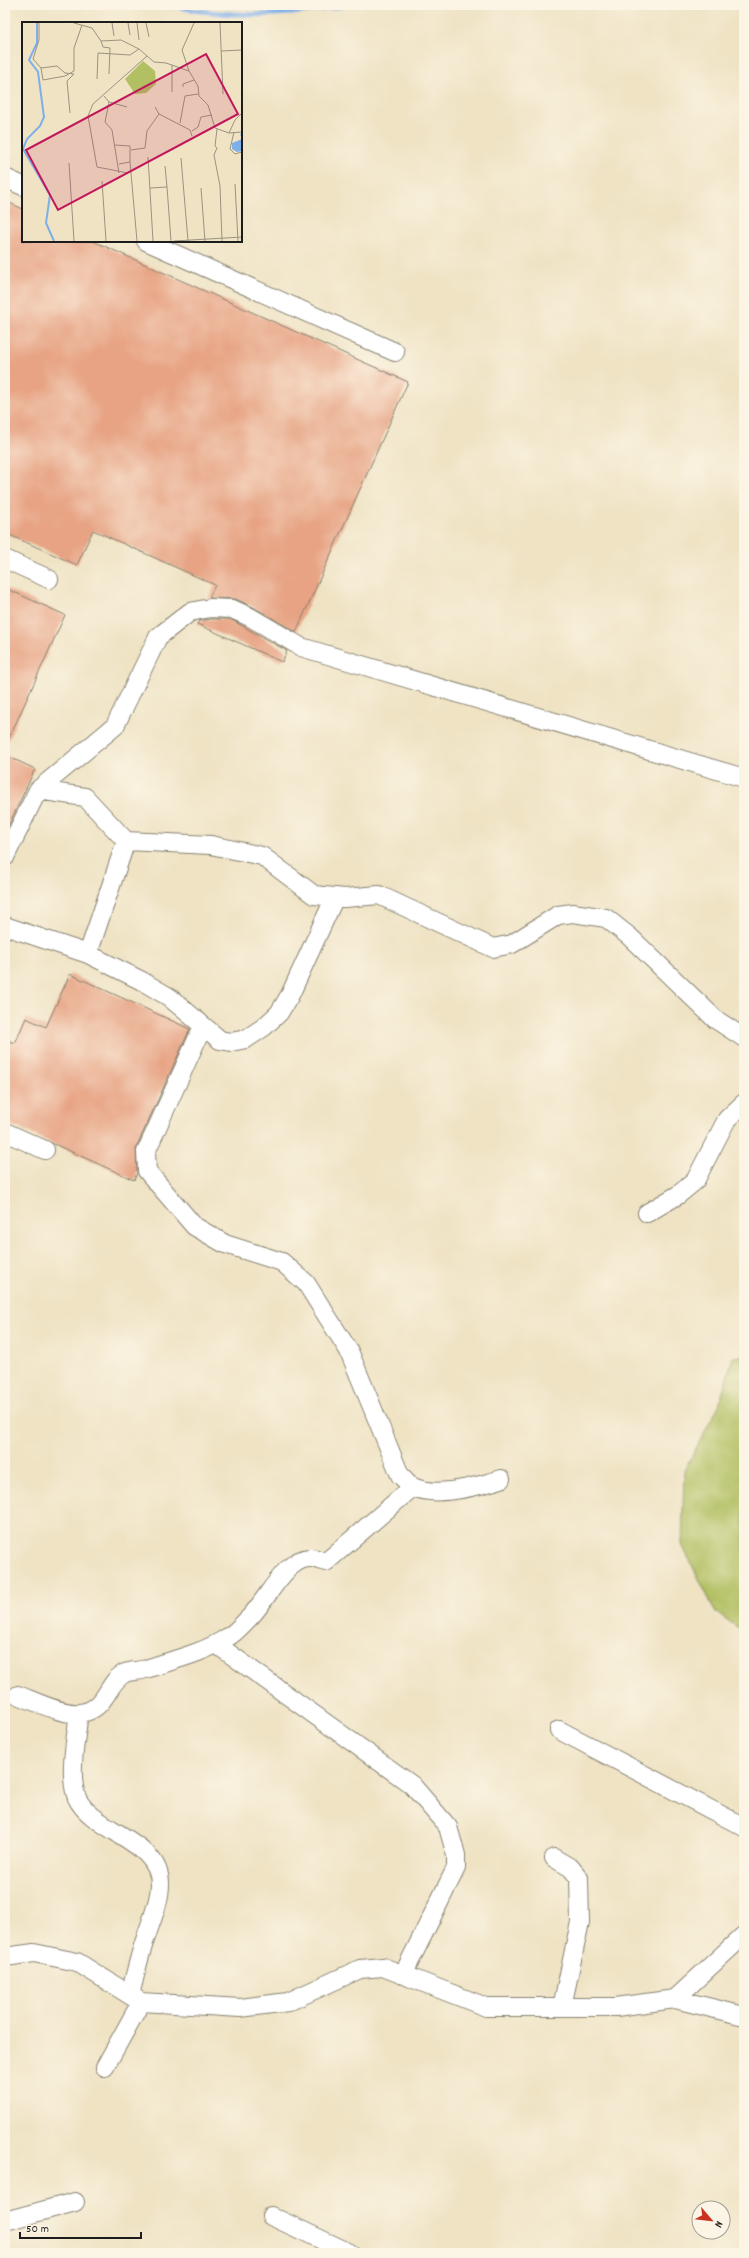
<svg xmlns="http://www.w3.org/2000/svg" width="749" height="2258" viewBox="0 0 749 2258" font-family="Dekko,sans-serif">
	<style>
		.green { fill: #b2c063; stroke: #676e40 }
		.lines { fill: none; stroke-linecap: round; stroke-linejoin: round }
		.stream { stroke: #7eafe9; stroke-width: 5 }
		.building { fill: #e7a383 }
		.minor-casing { stroke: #868070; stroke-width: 20 }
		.minor { stroke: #fff; stroke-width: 18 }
		.inset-river { fill: none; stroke: #7eafe9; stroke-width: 2 }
		.inset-road { fill: none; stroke: #9b9381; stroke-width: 1 }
		.view { fill: #c2185b; fill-opacity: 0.15; stroke: #c2185b; stroke-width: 2 }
		.inset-edge { fill: none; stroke: #1c1c1c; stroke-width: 2 }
	</style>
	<rect width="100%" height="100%" fill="#fcf5e5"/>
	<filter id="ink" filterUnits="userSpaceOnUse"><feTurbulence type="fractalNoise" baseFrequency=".025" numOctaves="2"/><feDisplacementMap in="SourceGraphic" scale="8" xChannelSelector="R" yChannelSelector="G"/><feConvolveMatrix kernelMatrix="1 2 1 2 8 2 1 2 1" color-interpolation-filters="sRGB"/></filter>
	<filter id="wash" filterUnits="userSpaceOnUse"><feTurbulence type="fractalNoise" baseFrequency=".012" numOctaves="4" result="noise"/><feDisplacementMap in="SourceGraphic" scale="16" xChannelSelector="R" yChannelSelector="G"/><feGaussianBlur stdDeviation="0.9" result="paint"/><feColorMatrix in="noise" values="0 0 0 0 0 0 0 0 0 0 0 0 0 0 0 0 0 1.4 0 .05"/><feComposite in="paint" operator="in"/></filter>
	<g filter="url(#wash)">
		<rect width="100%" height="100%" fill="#efe3c4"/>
		<path class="green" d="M744,1356V1632L715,1611L682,1545L684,1471L719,1405L733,1357Z"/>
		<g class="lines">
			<path class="stream" d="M174,5C186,10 198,11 210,12C257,18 301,13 348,5"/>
		</g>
		<g id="blocks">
			<path class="building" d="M5,201L23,209V241H93L408,382L296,632L255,608L236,599L209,598L215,585L93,530L77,565L5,533Z
				M5,588L65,615L5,747Z
				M211,619H230L287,651L282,662L197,624L199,621Z
				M5,755L35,769L5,833Z
				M70,974L190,1029L136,1148L137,1173L134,1180L5,1122V1039L15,1043L26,1018L46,1027Z"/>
		</g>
	</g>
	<g filter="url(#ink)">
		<use href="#blocks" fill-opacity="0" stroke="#868070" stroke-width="1"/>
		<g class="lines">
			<g class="minor-casing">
				<path id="minor" d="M5,178L23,186
					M146,241L395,352
					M5,559L49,579
					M38,790L85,797L126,841L211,845L262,856L314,895L345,898L379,895L493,948L512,944L558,915L573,913L606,918L630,937L715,1019L744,1038
					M5,857L38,790L115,726L158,637L190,612L210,608L232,609L250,617L301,647L744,778
					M5,926L88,954L126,841
					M88,954L142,981L169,997L220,1040L231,1042L246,1039L264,1027L279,1013L290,995L335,897
					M203,1026L146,1152L147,1171L194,1226L225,1244L282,1262L306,1283L349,1351L400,1475C404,1478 409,1485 413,1487C436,1498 479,1486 501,1479
					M5,1132L45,1150
					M647,1213L678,1195L695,1181L727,1119L744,1103
					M216,1644L412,1785L448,1827L456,1855V1868L403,1975
					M18,1695C34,1701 62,1715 79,1713C107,1711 106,1682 125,1673C131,1671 139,1671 146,1669C173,1660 204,1653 228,1637C235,1633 242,1625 248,1619C265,1604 286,1556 311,1558C316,1558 321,1561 326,1562L413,1487
					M79,1713C76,1737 68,1776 77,1798C93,1832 160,1840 160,1884C160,1902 151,1921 146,1937C139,1956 135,1976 130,1995
					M559,1730L744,1827
					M554,1858L571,1868L579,1878L580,1922L562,2007
					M5,1957L34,1953L77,1962L141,2002L240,2008L288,2002L360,1969L383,1967L486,2007H616L675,1999L744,1935
					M675,1999L744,2016
					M105,2067L141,2002
					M271,2216L350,2253
					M5,2221L75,2202"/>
			</g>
			<use href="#minor" class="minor"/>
		</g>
	</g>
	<g transform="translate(22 22)">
		<rect width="220" height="220" fill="#efe3c4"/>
		<path d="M121,39L133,49L134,62L124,71L113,72L103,57Z" fill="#b2c063"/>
		<path d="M218,112H220V129L215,130L210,127V121L220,117Z" fill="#7eafe9"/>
		<path class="inset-river" d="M15,1V21L7,38L16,50L22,95L18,104L5,117L1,127L28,173L24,201L32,219"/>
		<path class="inset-road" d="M17,1V18L11,37L19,46L21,58L43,54L52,49V26L60,3M52,1L70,6L79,19L99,18L117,27L132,40L144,41L167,49L176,64L177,74L186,83L193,106L207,111L213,98L220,91M90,1L92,14M106,1L108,13M115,1L117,18M124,1L127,15M198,1L201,72M79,19L81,25L88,26L87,52M199,29L220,28M150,43V70M19,46L35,44L43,51L52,52L45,59L48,91M167,49L160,28L172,1M75,57L76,31L108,33L117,27M161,65V62L172,58M82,74L87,80L83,100L90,108L97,151M87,80L105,85M137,92L168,108L170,114M158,101L163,74L176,72M195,107L193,124L195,126L192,133L198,164L200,219M170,109L176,105L179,95L190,93M212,110L208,127L213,132L220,130M207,111L220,110M93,123L108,124V140M109,128L123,126L125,109L137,92L133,85M126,135L131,219M159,136L166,219M47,141L52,219M97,142L108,140L115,219M143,144L145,165M106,151L75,145L66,94L71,82L125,34M80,159L84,219M213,162L216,219M128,166L145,165L149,219M179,166L183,219M152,219L220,215"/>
		<path class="view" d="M184,32L216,92L36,188L4,128Z"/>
		<rect width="220" height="220" class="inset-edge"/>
	</g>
	<rect width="749" height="2258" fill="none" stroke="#fcf5e5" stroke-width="20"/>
	<g transform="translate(711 2220) rotate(118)"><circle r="19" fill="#fcf5e5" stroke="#a29e95"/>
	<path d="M0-3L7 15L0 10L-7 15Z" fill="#c8321e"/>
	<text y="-6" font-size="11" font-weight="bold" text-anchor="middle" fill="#1c1c1c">N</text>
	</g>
	<path d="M20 2232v6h121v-6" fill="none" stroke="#1c1c1c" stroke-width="2"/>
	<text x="26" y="2232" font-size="12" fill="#1c1c1c" stroke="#fcf5e5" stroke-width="3" paint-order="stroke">50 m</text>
</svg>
